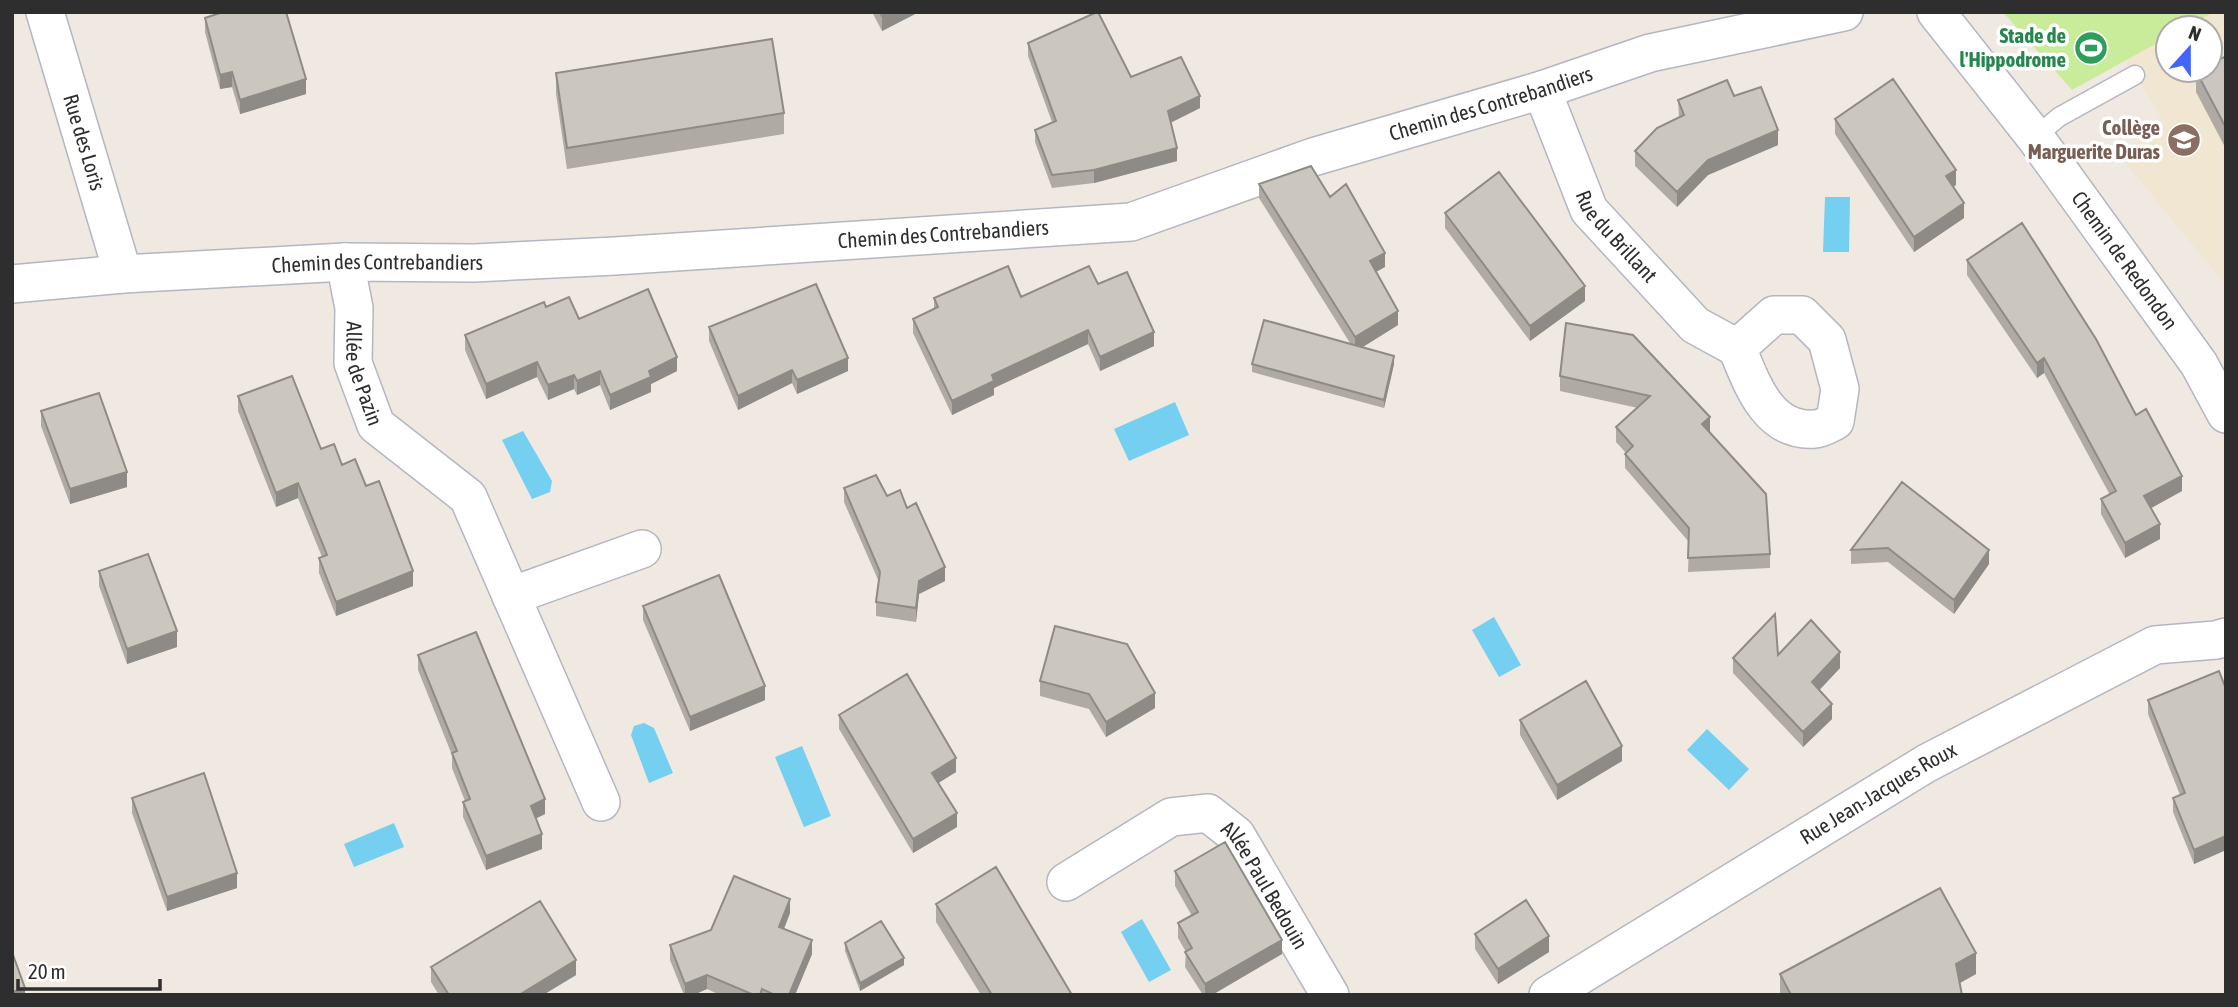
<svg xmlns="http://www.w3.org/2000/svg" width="2238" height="1007" viewBox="0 0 2238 1007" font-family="'Asap Condensed',sans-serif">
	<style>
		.education { fill: #f0e6d1 }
		.pitch { fill: #c9ec9a }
		.water { fill: #75cff0 }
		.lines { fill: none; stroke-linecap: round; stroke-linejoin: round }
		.lane-casing { stroke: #b4b7c1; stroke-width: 21 }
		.street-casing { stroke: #b4b7c1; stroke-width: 40 }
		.lane { stroke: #fff; stroke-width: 18 }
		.street { stroke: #fff; stroke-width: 37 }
		.wall { fill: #afaba4 }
		.shaded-wall { fill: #8e8b86 }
		.building { fill: #cbc7bf; stroke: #8e8b86; stroke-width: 2 }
		.labels { text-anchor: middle; stroke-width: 7; stroke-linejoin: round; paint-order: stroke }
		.leisure-label { font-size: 21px; font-weight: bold; fill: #27864d; stroke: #fff; text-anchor: end }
		.street-label { font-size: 21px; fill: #2e2e2e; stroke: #fff }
		.education-label { font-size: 21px; font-weight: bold; fill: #785e54; stroke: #fff; text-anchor: end }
	</style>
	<rect width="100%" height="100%" fill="#efe9e1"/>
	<path class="education" d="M2214,12H2226V285L2119,155L2165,124L2126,59L2168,37V70H2210V28H2184Z"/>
	<path class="pitch" d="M2003,12H2214L2184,28H2168V37L2072,90Z"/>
	<path class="water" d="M1825,197H1850L1849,252H1823Z
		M1175,402L1189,435L1129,461L1114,429Z
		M523,431L552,481L550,492L532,499L502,440Z
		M1494,617L1521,665L1499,677L1472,630Z
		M644,723L654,728L673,773L649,783L631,735L634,726Z
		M1707,729L1749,769L1729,790L1687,750Z
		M802,746L831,816L804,827L775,757Z
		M394,823L404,847L354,867L344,844Z
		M1142,919L1171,970L1149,982L1121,932Z"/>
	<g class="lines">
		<g class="lane-casing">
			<path id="lane" d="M2035,137L2059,117L2135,75"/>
		</g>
		<g class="street-casing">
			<g id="street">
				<path id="s1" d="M45,12L123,274"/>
				<path id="s2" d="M1936,12L2035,137L2199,364L2226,414"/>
				<path id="s3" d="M1542,90L1589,210L1695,325L1737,348"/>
				<path id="s4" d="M345,262L354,308L353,363L376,425L468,497L601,802"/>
				<path id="s5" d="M12,284L123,274L345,262L474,263L615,256L1131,222L1313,157L1542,90L1650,53L1844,12"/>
				<path d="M1774,315H1802L1827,340L1840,389L1835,421C1829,424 1821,429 1815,429C1768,433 1752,384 1737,348Z"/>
				<path d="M511,596L642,549"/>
				<path id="s6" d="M1066,882L1171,817L1208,813L1236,835L1330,995"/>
				<path id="s7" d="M1548,995L1927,763L2155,645L2216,640L2226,637"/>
			</g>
		</g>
		<use href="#lane" class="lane"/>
		<use href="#street" class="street"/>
	</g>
	<path class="wall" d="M872,12H919L882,31Z
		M205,18L306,94L240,114L232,87L220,89L205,32Z
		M1028,43L1131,77L1200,108L1170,123L1177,161L1094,183L1052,188L1035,142V130L1052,122L1028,56Z
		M2226,56V149L2196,92V71Z
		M556,73L784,113V134L567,169L556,94Z
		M1734,96L1778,145L1708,175L1677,207L1635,166V151L1679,117L1678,100Z
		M1835,119L1956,185L1953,187L1964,218L1914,252L1835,134Z
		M1259,184L1330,197L1385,267L1376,272L1398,325L1362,347L1394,364L1384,408L1252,372V364L1350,343L1259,198Z
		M1445,213L1585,301L1530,341L1445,228Z
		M1967,260L2136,415L2182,491L2151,508L2160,539L2125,558L2101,514V499L2110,495L2044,373L2037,378L1967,275Z
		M1098,284L1154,346L1100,371L1088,344L994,388V395L952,415L913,333V319L934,309V298L1021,297Z
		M546,307L579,319L677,371L651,384V392L610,410L600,385L577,395L574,389L548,400L537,377L486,399L465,350V335Z
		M1566,323L1710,431L1770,554V568L1688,572L1689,542L1625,468V454L1626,453L1616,442V427L1638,408L1560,391V376Z
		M709,327L848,371L797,394L792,383L738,410L709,341Z
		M238,396L321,449L366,486L413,586L336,616L319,573V558L322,557L298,498L276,507L238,411Z
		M41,411L127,487L70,504L41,426Z
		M1902,482L1989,564L1954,614L1888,562L1851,564V550Z
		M844,488L887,496L907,508L945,581L919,594L916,622L876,616V602L879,582L844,502Z
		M99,571L177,647L127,664L99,586Z
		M643,606L765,700L690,731L643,620Z
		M418,655L545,814L536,818L542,849L486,870L463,817V802L465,801L452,768V755L418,670Z
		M1778,655L1840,668L1819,690L1832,719L1803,747L1733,673V658Z
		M1040,681L1155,708L1106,737L1089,709L1040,696Z
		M2226,689V850L2194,864L2173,812V798L2180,795L2148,714V700Z
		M839,715L956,772L938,783L957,827L913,853L839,729Z
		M1520,720L1622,761L1557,800L1520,735Z
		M132,798L237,888L167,911L132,813Z
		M1175,871L1282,954L1212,995H1203L1185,967L1186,952L1178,938V923L1192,916L1175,886Z
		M936,904L1072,995H981L936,922Z
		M790,913L784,929L812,954L795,995H720L707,989L693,995H684L670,960V945Z
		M1475,934L1549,952L1498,984L1475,949Z
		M845,943L904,965L860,991L845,951Z
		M431,967L576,975L543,995H439L431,982Z
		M1780,974H1976L1960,983L1962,995H1780Z"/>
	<path class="shaded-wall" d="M890,12H919L882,31V16Z
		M232,72V87L220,89V75Z
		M306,79V94L240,114V100Z
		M1200,96V108L1168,124V111Z
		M1778,130V145L1708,175L1677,207V192L1708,160Z
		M1177,148V161L1094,183V170Z
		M1956,170V185L1946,191V176Z
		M1964,203V218L1914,252V237Z
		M1385,253V267L1370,275V261Z
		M1585,286V301L1530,341V326Z
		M1398,311V325L1355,352V337Z
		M1088,330V344L994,388V395L952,415V401L992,375Z
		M1154,332V346L1100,371V357Z
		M1394,356V364L1384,408V400Z
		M677,357V371L651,384V392L610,410V395L649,371Z
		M848,358V371L797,394V380Z
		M2044,358V373L2037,378V363Z
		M537,362V377L486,399V384Z
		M792,370V383L738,410V396Z
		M600,371V385L577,395V381Z
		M574,375V389L548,400V385Z
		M1710,417V431L1702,438V424Z
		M127,472V487L70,504V489Z
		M2182,476V491L2144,512V496Z
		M298,483V498L276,507V493Z
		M2160,524V539L2125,558V543Z
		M1989,550V564L1954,614V600Z
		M945,567V581L919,594L916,622V608L919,581Z
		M413,571V586L336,616V602Z
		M177,631V647L127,664V649Z
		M1840,652V668L1812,698V682Z
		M765,686V700L690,731V717Z
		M1155,693V708L1106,737V722Z
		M1832,704V719L1803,747V732Z
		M1622,746V761L1557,800V785Z
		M956,758V772L932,787V773Z
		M545,799V814L531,821V806Z
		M957,813V827L913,853V839Z
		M542,834V849L486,870V856Z
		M2226,836V850L2194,864V850Z
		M237,873V888L167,911V897Z
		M790,899V913L779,941V927Z
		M1549,936V952L1498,984V969Z
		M812,940V954L795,995H789Z
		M1282,940V954L1212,995H1205V984Z
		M1976,953V974L1956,985V964Z
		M904,958V965L860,991V983Z
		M576,960V975L543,995H519Z
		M707,975V989L693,995H685V984Z
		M25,988V995H12V992Z"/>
	<path class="building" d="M223,12H286L306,79L240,100L232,72L220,75L205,18Z
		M880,12H890L882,16Z
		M1097,12H1098L1131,77L1181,57L1200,96L1168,111L1177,148L1094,170L1052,175L1035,130L1056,121L1028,43Z
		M772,39L784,113L567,148L556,73Z
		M2226,56V128L2196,71L2210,70V64Z
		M1893,79L1956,170L1946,176L1964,203L1914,237L1835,119Z
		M1727,80L1734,96L1761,87L1778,130L1708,160L1677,192L1635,151L1657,128L1684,115L1678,100Z
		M1311,166L1330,197L1346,184L1385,253L1370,261L1398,311L1355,337L1259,184Z
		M1499,172L1585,286L1530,326L1445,213Z
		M2022,223L2096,339L2136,415L2146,409L2182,476L2144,496L2160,524L2125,543L2101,499L2116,491L2044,358L2037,363L1967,260Z
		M1008,266L1021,297L1089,266L1098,284L1127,272L1154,332L1100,357L1088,330L992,375L994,381L952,401L913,319L938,307L934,298Z
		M816,284L848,358L797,380L792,370L738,396L709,327Z
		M648,289L677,357L649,371L651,377L610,395L600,371L577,381L574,375L548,385L537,362L486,384L465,335L544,302L546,307L569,297L579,319Z
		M1264,320L1394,356L1384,400L1252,364Z
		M1566,323L1633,335L1710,417L1702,424L1766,494L1770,554L1688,558L1689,528L1625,454L1633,446L1616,427L1650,396L1560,376Z
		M292,376L321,449L334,444L342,465L355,459L366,486L379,481L413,571L336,602L319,558L327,555L298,483L276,493L238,396Z
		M99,393L127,472L70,489L41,411Z
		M876,475L887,496L900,490L907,508L916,503L945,567L919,581L916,608L876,602L880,572L844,488Z
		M1902,482L1989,550L1954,600L1888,548L1851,550Z
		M148,554L177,631L127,649L99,571Z
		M719,575L765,686L690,717L643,606Z
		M1775,614L1778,655L1811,620L1840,652L1812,682L1832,704L1803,732L1733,658Z
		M1055,626L1127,644L1155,693L1106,722L1089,694L1040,681Z
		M476,632L545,799L531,806L542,834L486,856L463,802L470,799L452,753L457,751L418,655Z
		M2219,671L2226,689V836L2194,850L2173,798L2185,793L2148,700Z
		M907,674L956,758L932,773L957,813L913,839L839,715Z
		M1586,681L1622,746L1557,785L1520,720Z
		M204,773L237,873L167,897L132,798Z
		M1225,842L1282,940L1205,984L1185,952L1192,948L1178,923L1198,912L1175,871Z
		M996,867L1072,995H992L936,904Z
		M734,876L790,899L779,927L812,940L789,995H775L762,989L760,995H754L707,975L685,984L670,945L711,930Z
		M1940,888L1976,953L1956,964L1962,995H1791L1780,974Z
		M1526,900L1549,936L1498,969L1475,934Z
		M540,901L576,960L519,995H449L431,967Z
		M881,921L904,958L860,983L845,943Z
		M12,952L25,988L12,992Z"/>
	<defs>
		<g id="stadium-disc" transform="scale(1.75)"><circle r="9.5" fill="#2e9e5b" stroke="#fff"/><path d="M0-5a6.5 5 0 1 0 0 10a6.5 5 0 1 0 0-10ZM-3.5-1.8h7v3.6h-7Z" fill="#fff"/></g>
		<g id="school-disc" transform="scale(1.75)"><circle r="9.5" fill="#8d6e63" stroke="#fff"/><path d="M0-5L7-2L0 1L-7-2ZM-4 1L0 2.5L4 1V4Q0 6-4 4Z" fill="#fff"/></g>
	</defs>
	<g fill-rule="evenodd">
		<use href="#stadium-disc" x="2091" y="48"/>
		<use href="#school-disc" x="2184" y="140"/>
	</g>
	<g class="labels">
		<g class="leisure-label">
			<text x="2066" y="43">Stade de<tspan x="2066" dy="24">l'Hippodrome</tspan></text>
		</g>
		<g class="street-label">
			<text dy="7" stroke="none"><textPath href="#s5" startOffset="1500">Chemin des Contrebandiers</textPath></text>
			<text dy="7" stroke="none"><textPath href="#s1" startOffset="136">Rue des Loris</textPath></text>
			<text dy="7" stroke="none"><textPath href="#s5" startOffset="933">Chemin des Contrebandiers</textPath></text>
			<text dy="7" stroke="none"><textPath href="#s3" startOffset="166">Rue du Brillant</textPath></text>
			<text dy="7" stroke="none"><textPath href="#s2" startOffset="312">Chemin de Redondon</textPath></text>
			<text dy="7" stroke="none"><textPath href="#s5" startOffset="366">Chemin des Contrebandiers</textPath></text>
			<text dy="7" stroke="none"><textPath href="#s4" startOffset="114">Allée de Pazin</textPath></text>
			<text dy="7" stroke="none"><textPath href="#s7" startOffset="387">Rue Jean-Jacques Roux</textPath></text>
			<text dy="7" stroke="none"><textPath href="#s6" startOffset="254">Allée Paul Bedouin</textPath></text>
		</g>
		<g class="education-label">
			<text x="2160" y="135">Collège<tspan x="2160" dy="24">Marguerite Duras</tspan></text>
		</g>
	</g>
	<rect width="2238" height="1007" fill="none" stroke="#2e2e2e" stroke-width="28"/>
	<g transform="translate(2189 49) rotate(21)"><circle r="33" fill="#ffffff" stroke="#ababab" stroke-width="2"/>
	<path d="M0-5L12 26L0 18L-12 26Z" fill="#4264fb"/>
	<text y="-10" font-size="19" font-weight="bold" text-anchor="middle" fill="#2e2e2e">N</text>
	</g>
	<path d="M18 979v10h142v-10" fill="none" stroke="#2e2e2e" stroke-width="3.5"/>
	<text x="28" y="979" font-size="21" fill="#2e2e2e" stroke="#ffffff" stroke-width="5" paint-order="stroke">20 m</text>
</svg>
